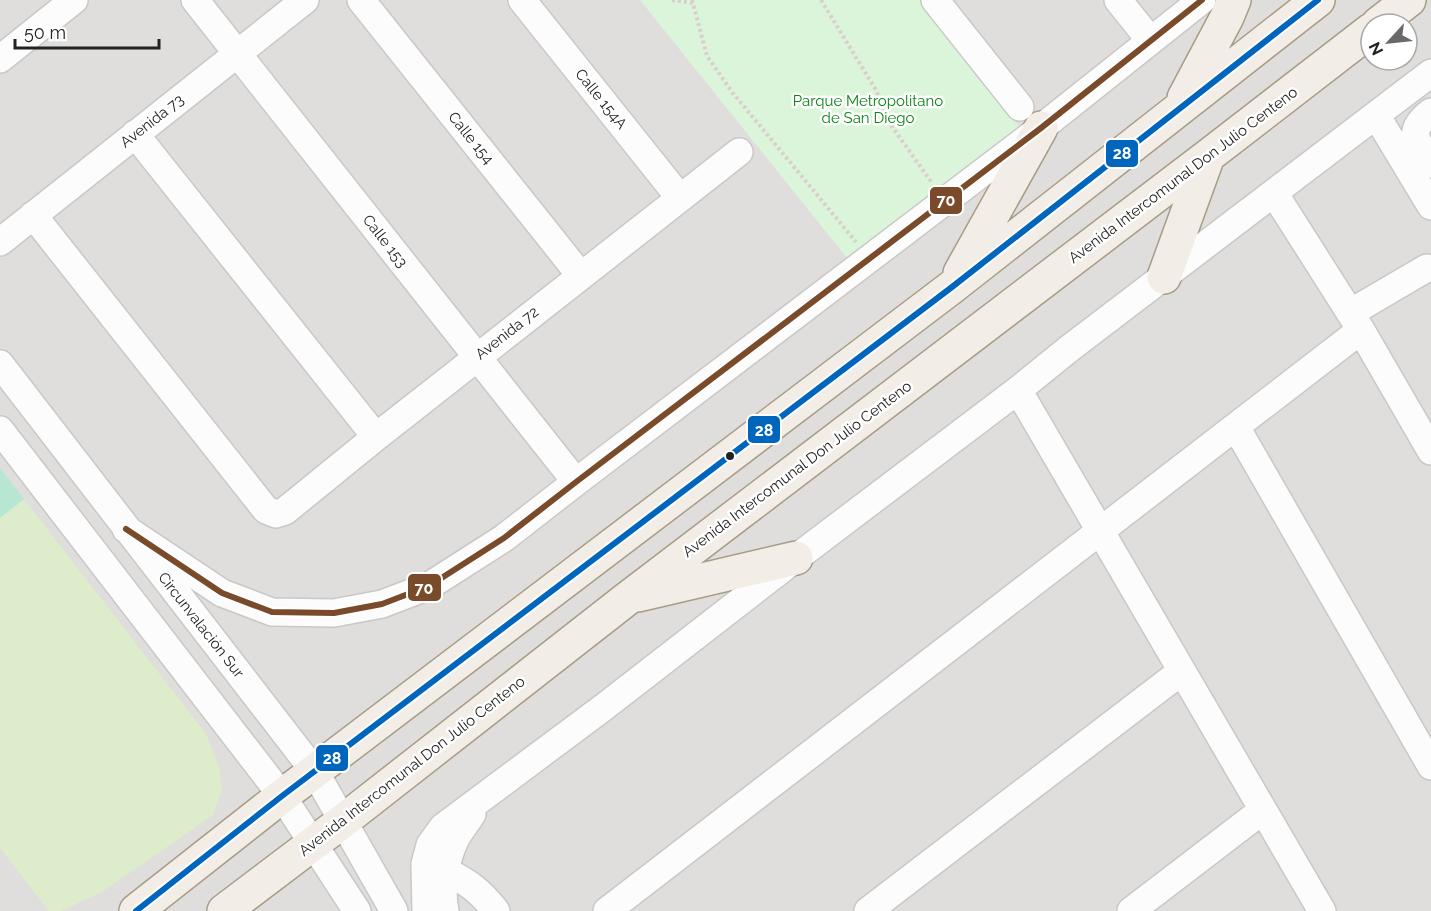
<svg xmlns="http://www.w3.org/2000/svg" width="1431" height="911" viewBox="0 0 1431 911" font-family="Raleway,sans-serif">
	<style>
		.residential { fill: #dfdedc; fill-rule: evenodd }
		.grass { fill: #ddeccb }
		.park { fill: #daf5da }
		.pitch { fill: #b7e6d2 }
		.lines { fill: none; stroke-linecap: round; stroke-linejoin: round }
		.minor-casing { stroke: #c9c8c7; stroke-width: 30 }
		.major-casing { stroke: #a79c86; stroke-width: 36 }
		.path { stroke: #dccecd; stroke-width: 4; stroke-dasharray: 3 3; stroke-linecap: butt }
		.minor { stroke: #fdfcfc; stroke-width: 27 }
		.major { stroke: #f3ede7; stroke-width: 33 }
		.bus-1-casing { stroke: #fff; stroke-width: 10 }
		.bus-2-casing { stroke: #fff; stroke-width: 10 }
		.bus-1 { stroke: #7a4b2a; stroke-width: 6 }
		.bus-2 { stroke: #0065bd; stroke-width: 6 }
		.bus-dot { fill: #222; stroke: #fff; stroke-width: 2 }
		.labels { text-anchor: middle; stroke-width: 5; stroke-linejoin: round; paint-order: stroke }
		.street-label { font-size: 15px; fill: #222; stroke: #fff }
		.park-label { font-size: 15px; fill: #0c8416; stroke: #fff }
		.line-badge { stroke: #fff; stroke-width: 2 }
		.badge-label { font-size: 16px; text-anchor: middle; font-weight: bold; fill: #fff }
	</style>
	<rect width="100%" height="100%" fill="#f0eeeb"/>
	<path class="residential" d="M0,0H1431V911H0ZM1371,24H1407V60H1371Z"/>
	<path class="grass" d="M24,499L206,734L219,767L222,789L213,815L102,892L61,911H49L0,848V518Z"/>
	<path class="park" d="M640,0H919L1022,130L851,263Z"/>
	<path class="pitch" d="M0,468L24,499L0,518Z"/>
	<g class="lines">
		<g class="minor-casing">
			<path id="minor" d="M195,0L576,482
				M361,0L581,276
				M522,0L680,198
				M935,0L1020,107
				M1118,0L1150,40
				M0,59L74,0
				M1431,112C1405,132 1417,141 1431,164
				M1376,115L1431,206
				M135,134L376,437
				M1274,193L1361,330L1431,451
				M33,215L266,510L276,514L285,511L376,437L739,152
				M0,242L305,0
				M1350,313L1427,268
				M0,364L315,772L394,911
				M1018,390L1322,911
				M1236,427L1431,766
				M0,430L282,796L357,911
				M126,529L222,593L272,612L334,613L382,604L429,586L504,538L576,482L1041,128L1202,0
				M446,871C469,883 479,890 496,911
				M426,911L425,864L430,845L443,827L604,707L796,558L1018,390L1070,348L1431,73
				M445,911C440,888 446,858 456,838C461,829 467,822 472,814
				M607,911L1361,330
				M868,911L1182,671
				M1131,911L1263,810"/>
		</g>
		<g class="major-casing">
			<path id="major" d="M1378,24L1409,0
				M1184,98L1227,17L1234,0
				M960,273L1041,128
				M1164,277L1208,156
				M638,595L796,558
				M136,911L282,796L952,287L1318,0
				M224,911L343,821L628,598L1208,156L1371,30"/>
		</g>
		<path class="path" d="M672,0L693,3
			M692,0L707,56L732,92L856,242
			M821,0L876,90L888,121L932,183"/>
		<use href="#minor" class="minor"/>
		<use href="#major" class="major"/>
		<g class="bus-1-casing">
			<path id="bus-1" d="M126,529L222,593L272,612L334,613L382,604L429,586L504,538L576,482L1041,128L1202,0"/>
		</g>
		<g class="bus-2-casing">
			<path id="bus-2" d="M136,911L282,796L952,287L1318,0"/>
		</g>
		<use href="#bus-1" class="bus-1"/>
		<use href="#bus-2" class="bus-2"/>
	</g>
	<circle class="bus-dot" cx="730" cy="456" r="5"/>
	<g class="labels">
		<g class="street-label">
			<text transform="translate(601 99) rotate(51)" y="5">Calle 154A</text>
			<text transform="translate(152 121) rotate(-38)" y="5">Avenida 73</text>
			<text transform="translate(471 138) rotate(51)" y="5">Calle 154</text>
			<text transform="translate(1183 175) rotate(-37)" y="5">Avenida Intercomunal Don Julio Centeno</text>
			<text transform="translate(385 241) rotate(52)" y="5">Calle 153</text>
			<text transform="translate(507 333) rotate(-38)" y="5">Avenida 72</text>
			<text transform="translate(797 469) rotate(-37)" y="5">Avenida Intercomunal Don Julio Centeno</text>
			<text transform="translate(201 625) rotate(52)" y="5">Circunvalación Sur</text>
			<text transform="translate(412 766) rotate(-38)" y="5">Avenida Intercomunal Don Julio Centeno</text>
		</g>
		<g class="park-label">
			<text x="868" y="106">Parque Metropolitano<tspan x="868" dy="17">de San Diego</tspan></text>
		</g>
	</g>
	<g class="line-badge">
		<rect x="1105" y="139" width="34" height="29" rx="6" fill="#0065bd"/>
		<rect x="929" y="186" width="34" height="29" rx="6" fill="#7a4b2a"/>
		<rect x="747" y="415" width="34" height="29" rx="6" fill="#0065bd"/>
		<rect x="407" y="573" width="35" height="29" rx="6" fill="#7a4b2a"/>
		<rect x="315" y="744" width="34" height="28" rx="6" fill="#0065bd"/>
	</g>
	<g class="badge-label">
		<text x="1122" y="159">28</text>
		<text x="946" y="206">70</text>
		<text x="764" y="436">28</text>
		<text x="424" y="594">70</text>
		<text x="332" y="764">28</text>
	</g>
	<g transform="translate(1389 42) rotate(243)"><circle r="28" fill="#ffffff" stroke="#a7a7a7" stroke-width="1.5"/>
	<path d="M0-4.5L10 22L0 15L-10 22Z" fill="#6a6968"/>
	<text y="-9" font-size="16" font-weight="bold" text-anchor="middle" fill="#222222">N</text>
	</g>
	<path d="M15 39v9h144v-9" fill="none" stroke="#222222" stroke-width="3"/>
	<text x="24" y="39" font-size="18" fill="#222222" stroke="#ffffff" stroke-width="4.5" paint-order="stroke">50 m</text>
</svg>
